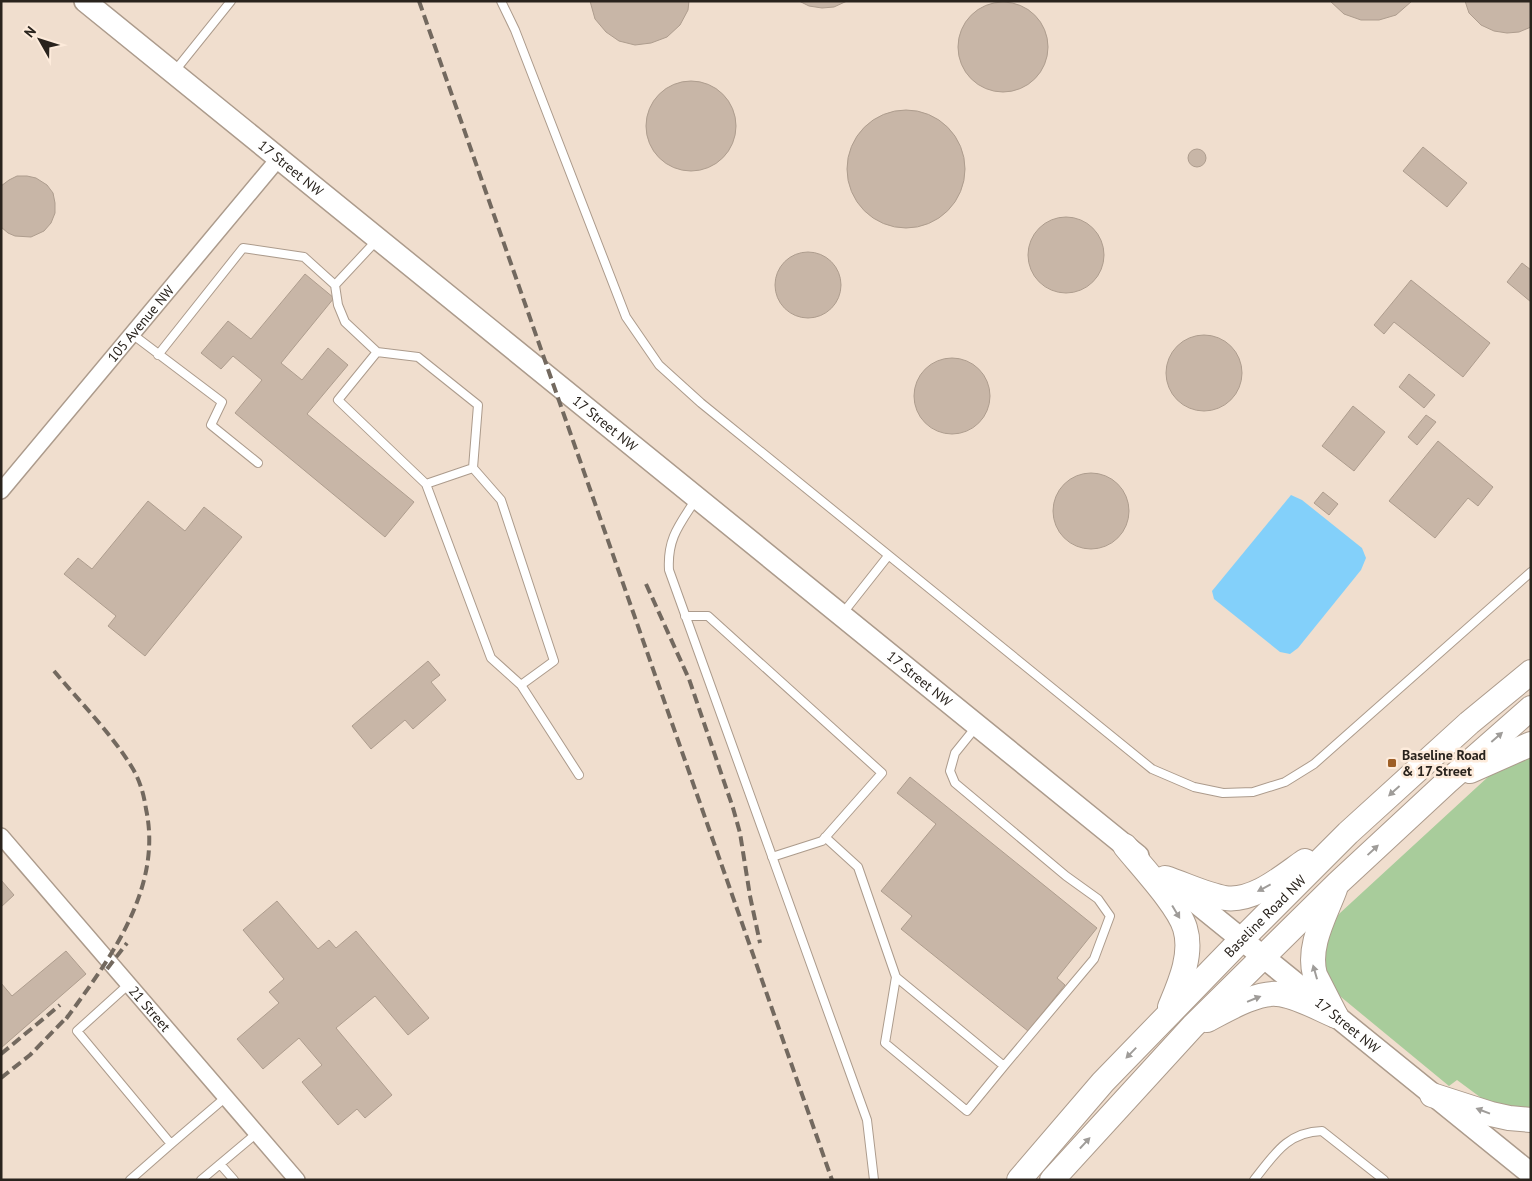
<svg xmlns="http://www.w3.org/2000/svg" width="1532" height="1181" viewBox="0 0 1532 1181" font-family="'PT Sans',sans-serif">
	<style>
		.green { fill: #a8cc9b }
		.water { fill: #83d0fa }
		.building { fill: #c8b6a7; stroke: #ae9d8e }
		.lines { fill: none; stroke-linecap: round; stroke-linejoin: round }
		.service-casing { stroke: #ac9b8c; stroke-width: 10 }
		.minor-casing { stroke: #ac9b8c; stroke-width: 18 }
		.secondary-casing { stroke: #ac9b8c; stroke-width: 24 }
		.primary-casing { stroke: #ac9b8c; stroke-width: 26 }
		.service { stroke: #fff; stroke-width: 8 }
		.minor { stroke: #fff; stroke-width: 15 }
		.secondary { stroke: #fff; stroke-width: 21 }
		.primary { stroke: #fff; stroke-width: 24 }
		.rail { stroke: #73695f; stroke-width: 4; stroke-dasharray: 10 5; stroke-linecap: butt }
		.oneway { fill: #9f9c99 }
		.poi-dot { fill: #9d5e25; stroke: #fdebdb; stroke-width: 2 }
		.labels { text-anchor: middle; stroke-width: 5; stroke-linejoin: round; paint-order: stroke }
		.street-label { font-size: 14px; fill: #29231d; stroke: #fdebdb }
		.poi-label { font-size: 14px; font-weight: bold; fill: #29231d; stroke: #fdebdb; text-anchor: start }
	</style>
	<rect width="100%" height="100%" fill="#f0dece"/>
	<path class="green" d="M1531,749V1113L1484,1100L1457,1080L1449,1086L1341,997L1329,986L1320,963L1332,922L1340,913L1489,776Z"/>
	<path class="water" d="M1291,495L1302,500L1362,548L1366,558L1361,570L1298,648L1290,654L1280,652L1214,599L1212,591Z"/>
	<path class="building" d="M590,1H689L688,10L680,25L667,37L651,43L635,45L619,41L606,32L595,19Z
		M799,1H847L834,7L822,8L809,6Z
		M1330,1H1412L1396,15L1379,20H1361L1344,14Z
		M1465,1H1531V27L1519,32L1507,33L1494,31L1481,25L1469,13Z
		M958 47a45 45 0 1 1 90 0a45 45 0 1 1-90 0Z
		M646 126a45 45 0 1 1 90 0a45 45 0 1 1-90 0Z
		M847 169a59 59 0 1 1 118 0a59 59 0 1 1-118 0Z
		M1423,147L1467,183L1447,207L1403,171Z
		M1188 158a9 9 0 1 1 18 0a9 9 0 1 1-18 0Z
		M17,176H27L36,178L47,185L53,193L55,203V213L51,223L44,231L31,237L15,236L8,233L1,227V186L9,180Z
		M1028 255a38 38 0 1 1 76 0a38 38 0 1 1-76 0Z
		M775 285a33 33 0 1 1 66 0a33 33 0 1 1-66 0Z
		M1522,263L1531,270V302L1507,282Z
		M305,274L334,298L281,363L302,380L328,348L348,365L307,414L414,502L385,537L235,413L262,380L233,356L221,369L201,353L228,321L251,339Z
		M1411,280L1490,343L1463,377L1394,322L1384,334L1374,325Z
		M1166 373a38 38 0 1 1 76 0a38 38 0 1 1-76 0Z
		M914 396a38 38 0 1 1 76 0a38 38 0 1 1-76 0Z
		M1409,374L1435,395L1424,408L1399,387Z
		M1353,406L1385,432L1354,471L1322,446Z
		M1426,415L1436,422L1417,445L1408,437Z
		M1438,441L1493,487L1478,506L1468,498L1435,538L1389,501Z
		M1053 511a38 38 0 1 1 76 0a38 38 0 1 1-76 0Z
		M1323,492L1338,504L1329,515L1314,503Z
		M148,501L185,531L204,507L242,537L145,656L108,626L116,616L64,574L78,558L92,569Z
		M428,661L440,675L431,682L446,700L413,729L405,720L371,749L352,726Z
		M910,777L1097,928L1057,978L1065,985L1028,1031L901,929L912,916L881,891L936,824L897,793Z
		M1,880L14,895L1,907Z
		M277,901L318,949L329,940L336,948L356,931L429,1018L408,1035L375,996L336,1028L392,1095L365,1118L357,1109L338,1125L302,1082L322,1065L299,1038L263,1069L237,1039L279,1003L269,992L284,979L243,930Z
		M66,951L86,974L1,1048V983L12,996Z"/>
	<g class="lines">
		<g class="service-casing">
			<path id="service" d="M501,1L515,30L626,317L659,365L701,403L1152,769L1194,787L1223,793L1253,792L1285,782L1314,764L1531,572
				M174,72L231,1
				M377,240L335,285L338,305L345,322L377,352L338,400L426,484L473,468L501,500L554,661L521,685L579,775
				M132,334L222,402L211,425L258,463
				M377,352L418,357L478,405L473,468
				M158,355L243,248L304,257L335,285
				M426,484L491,658L521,685
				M696,499C680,524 667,538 669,570L867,1120L874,1180
				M843,613L888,556
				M685,616H708L882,773L822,841L772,857
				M825,837L858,867L896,977L1004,1066L1094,959L1110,916L1098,899L1066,876L955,783L950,771L955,753L976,727
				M896,977L885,1043L967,1111L1004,1066
				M129,984L77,1031L171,1144L226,1097
				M220,1164L234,1180
				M130,1180L171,1144
				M201,1180L257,1133
				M1254,1180C1274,1155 1287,1132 1322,1131L1384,1180"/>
		</g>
		<g class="minor-casing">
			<g id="minor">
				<path id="s1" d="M1,491L279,158"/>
				<path id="s2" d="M1,836L297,1180"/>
			</g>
		</g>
		<g class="secondary-casing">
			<g id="secondary">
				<path id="s3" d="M85,1L1138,856"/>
				<path id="s4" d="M1172,883L1531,1174"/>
			</g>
		</g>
		<g class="primary-casing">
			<g id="primary">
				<path d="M1470,771L1531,744"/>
				<path d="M1125,846C1141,866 1178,905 1185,928C1193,954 1180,983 1170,1007"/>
				<path d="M1165,878C1184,884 1206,895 1225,898C1254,902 1283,876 1305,861"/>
				<path d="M1335,889C1325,916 1307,946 1315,975L1336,1016"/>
				<path d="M1207,1020C1225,1011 1256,992 1277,994C1295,995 1319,1009 1336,1016"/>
				<path d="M1432,1095L1491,1114L1509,1118L1531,1120"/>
				<path id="s5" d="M1019,1180L1103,1082L1241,940L1348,833L1469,723L1531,672"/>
				<path d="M1052,1180L1193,1026L1263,957L1338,883L1448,781L1531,708"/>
			</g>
		</g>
		<use href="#service" class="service"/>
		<use href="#minor" class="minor"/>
		<use href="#secondary" class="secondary"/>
		<use href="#primary" class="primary"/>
		<path class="rail" d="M419,1L832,1180
			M646,584L689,679L733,808L740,833L750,896L760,943
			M54,671C80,702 112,734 133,769C140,781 144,795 146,809C163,888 110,959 66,1019
			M107,969L127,943
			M1,1054L60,1005
			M1,1078L30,1055L69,1015"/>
	</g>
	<defs><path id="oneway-solid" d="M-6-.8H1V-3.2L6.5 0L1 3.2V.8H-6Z" transform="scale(1.25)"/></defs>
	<g class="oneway">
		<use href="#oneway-solid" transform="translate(1497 737) rotate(-41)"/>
		<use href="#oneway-solid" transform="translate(1394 791) rotate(138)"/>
		<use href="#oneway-solid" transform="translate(1373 850) rotate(-43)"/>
		<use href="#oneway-solid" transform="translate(1264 888) rotate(152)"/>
		<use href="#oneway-solid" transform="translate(1176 912) rotate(59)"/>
		<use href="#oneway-solid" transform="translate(1315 972) rotate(-106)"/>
		<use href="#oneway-solid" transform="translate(1254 999) rotate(-22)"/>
		<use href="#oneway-solid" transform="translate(1131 1053) rotate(134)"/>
		<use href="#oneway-solid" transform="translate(1483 1111) rotate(-159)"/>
		<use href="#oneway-solid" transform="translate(1085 1143) rotate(-47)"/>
	</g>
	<rect class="poi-dot" x="1387" y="758" width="10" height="10" rx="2.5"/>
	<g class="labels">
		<g class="street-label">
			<text dy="5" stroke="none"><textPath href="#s3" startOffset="265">17 Street NW</textPath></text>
			<text dy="5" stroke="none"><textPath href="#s1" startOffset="218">105 Avenue NW</textPath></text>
			<text dy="5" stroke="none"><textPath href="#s3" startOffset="670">17 Street NW</textPath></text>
			<text dy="5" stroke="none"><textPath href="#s3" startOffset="1075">17 Street NW</textPath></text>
			<text dy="5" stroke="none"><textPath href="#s5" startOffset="361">Baseline Road NW</textPath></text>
			<text dy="5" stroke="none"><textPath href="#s2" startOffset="228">21 Street</textPath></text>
			<text dy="5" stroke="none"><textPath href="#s4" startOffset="226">17 Street NW</textPath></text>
		</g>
		<g class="poi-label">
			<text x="1402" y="760">Baseline Road<tspan x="1402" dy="16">&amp; 17 Street</tspan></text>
		</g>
	</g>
	<rect width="1532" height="1181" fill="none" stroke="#29231d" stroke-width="5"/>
	<g transform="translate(40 40) rotate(309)" stroke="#fdebdb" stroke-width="4" paint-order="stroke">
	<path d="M0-4L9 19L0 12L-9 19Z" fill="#29231d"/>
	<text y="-8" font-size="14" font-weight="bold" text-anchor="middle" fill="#29231d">N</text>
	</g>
</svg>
